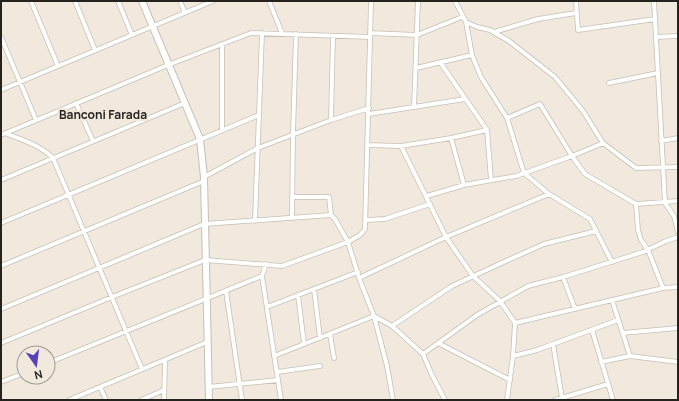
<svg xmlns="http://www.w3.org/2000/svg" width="679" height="401" viewBox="0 0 679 401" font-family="Manrope,sans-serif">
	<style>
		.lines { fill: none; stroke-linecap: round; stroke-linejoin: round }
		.minor-casing { stroke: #c6bfb3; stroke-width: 5.5 }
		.secondary-casing { stroke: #c6bfb3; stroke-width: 8 }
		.minor { stroke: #fff; stroke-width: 4 }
		.secondary { stroke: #fff; stroke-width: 6 }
		.labels { text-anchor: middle; stroke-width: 4; stroke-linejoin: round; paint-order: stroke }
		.quarter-label { font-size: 12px; font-weight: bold; fill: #26231f; stroke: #f1e9dd }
	</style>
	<rect width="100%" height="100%" fill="#f1e9dd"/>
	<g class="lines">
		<g class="minor-casing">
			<path id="minor" d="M31,1L58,66
				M75,1L95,50
				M118,1L132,35
				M180,1L185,13
				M269,1L282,33
				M455,1L466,22L477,27L490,30L509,41L555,77L583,111L603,143L636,168L678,167
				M576,1L578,30L655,19
				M654,1L665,203L674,216L678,232
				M466,22L472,55L481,77L507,118L524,173L549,194L590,219L612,262
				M494,32L538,19L576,13
				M370,33L417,35L462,17
				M1,37L36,120
				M656,37L678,36
				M440,62L487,130L491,180
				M416,68L472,55
				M609,83L658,73
				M1,90L213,1
				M76,103L93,141
				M414,107L418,1
				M369,114L465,99
				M507,118L540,104L572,156L585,174L636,204L678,201
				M331,120L333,36
				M222,130V44
				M487,130L451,138L401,146L446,237L473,276L500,301L515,323L513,356L507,400
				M5,133C22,140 40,145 53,158L142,369
				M1,135L168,65L251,33L370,37
				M451,138L464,185
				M661,141L678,138
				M368,145L401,146
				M204,177L258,148L331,120L369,108
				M1,180L185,103
				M427,196L464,185L516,176L572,156L603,143
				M292,197H329L331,215L335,219L348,242L359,278L374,316L387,366L393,400
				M636,204L638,230L641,240L648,250L663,288
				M292,218L293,134L296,34
				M366,220L385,219L430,204
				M255,221L262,33
				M1,223L259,115
				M266,264L262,276L281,400
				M1,266L204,181
				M563,277L575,309
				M359,278L446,237L549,194
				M314,289L320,338
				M226,291L242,400
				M298,295L304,344
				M612,300L630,356
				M267,307L358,272
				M1,309L204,224L331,215
				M515,323L663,288L678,287
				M392,326L452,286L506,261L544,244L596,231
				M592,330L613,400
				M623,333L678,328
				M330,334L334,358
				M1,343L112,297L205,260L282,266L348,242L360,235L365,229L371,1
				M438,343L510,380
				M553,344L562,398
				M423,354L477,315L528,286L563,277L643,252L666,241L678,237
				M274,356L374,316L392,326L423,354L432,375L445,400
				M513,356L537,350L618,320
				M601,362L630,356L678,362
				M48,363L262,276
				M277,372L320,366
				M1,382L24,373
				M100,387L106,400
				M208,387L278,380
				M69,400L207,342
				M141,400L164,390
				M164,400L165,360
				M555,400L608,384"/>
		</g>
		<g class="secondary-casing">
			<path id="secondary" d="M142,1L200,139L204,177L209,400"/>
		</g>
		<use href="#minor" class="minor"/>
		<use href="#secondary" class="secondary"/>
	</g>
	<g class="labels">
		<g class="quarter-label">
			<text x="103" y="119">Banconi Farada</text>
		</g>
	</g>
	<rect width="679" height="401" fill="none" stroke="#26231f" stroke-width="4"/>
	<g transform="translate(36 365) rotate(166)"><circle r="19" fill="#f1e9dd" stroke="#a09a91"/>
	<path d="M0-3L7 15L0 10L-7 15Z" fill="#5a40b8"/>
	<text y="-6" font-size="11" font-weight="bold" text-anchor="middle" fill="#26231f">N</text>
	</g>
</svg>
